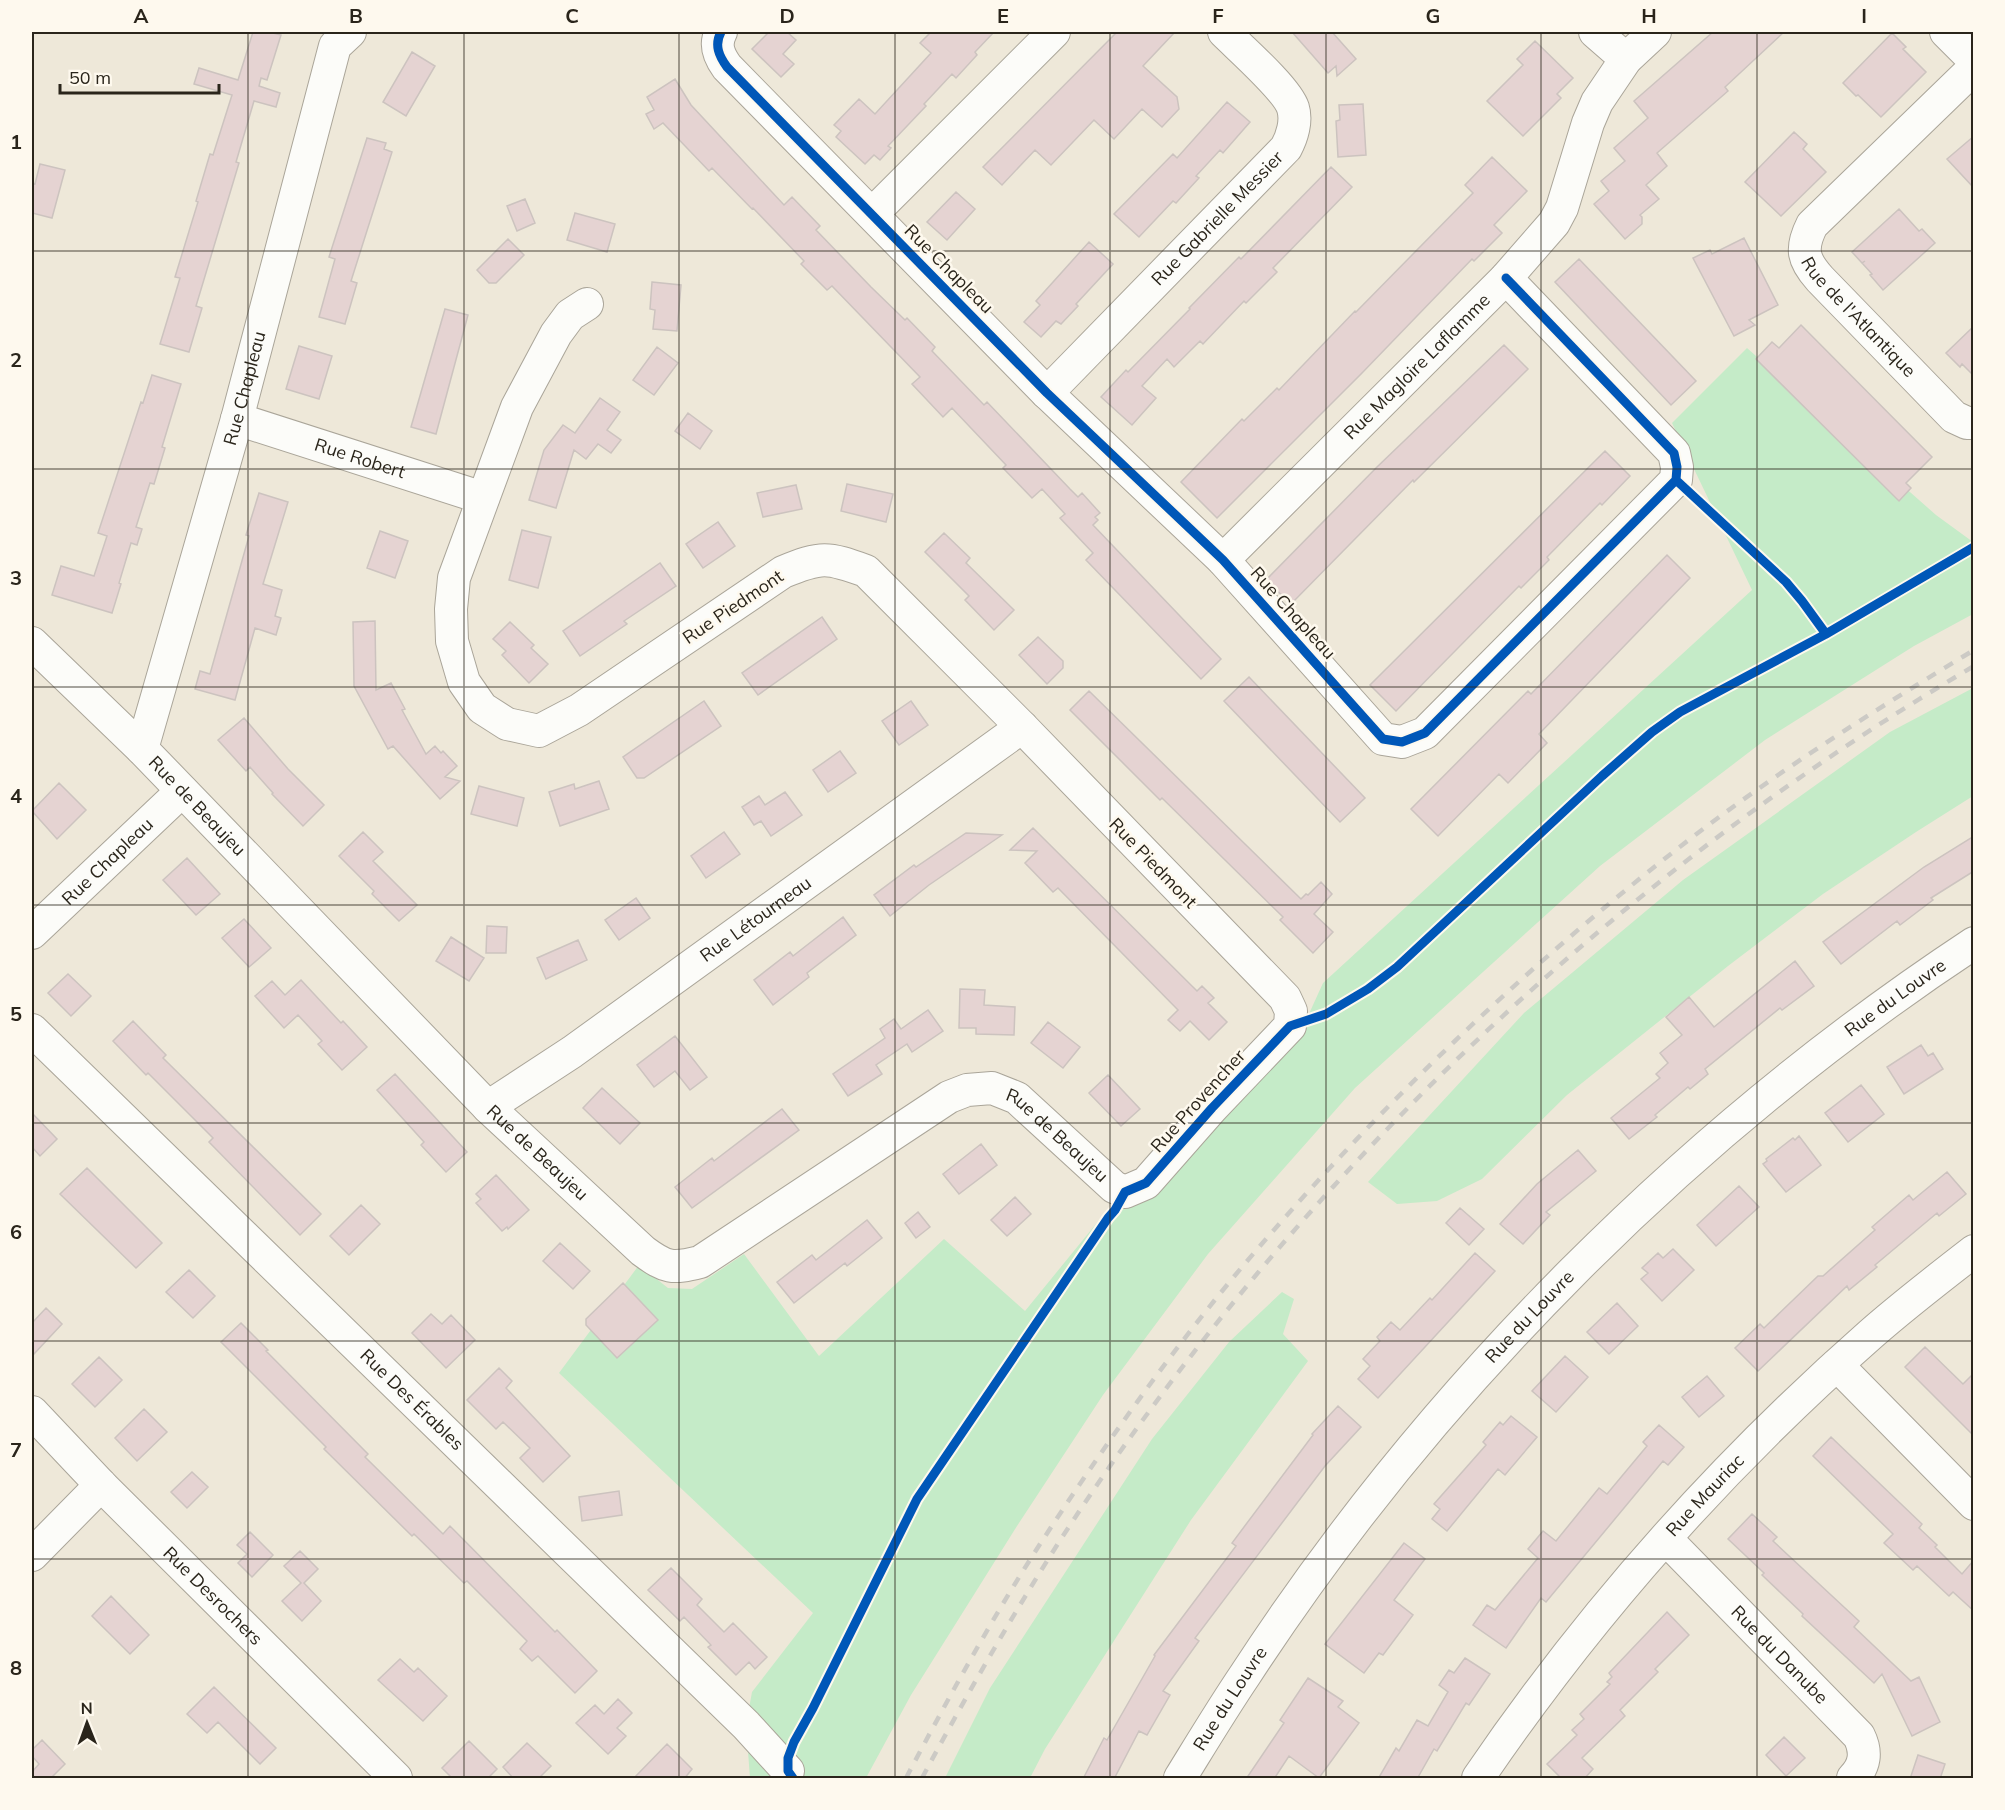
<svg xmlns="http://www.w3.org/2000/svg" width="2005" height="1810" viewBox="0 0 2005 1810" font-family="Mulish,sans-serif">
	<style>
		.green { fill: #c5ebc8 }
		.building { fill: #e5d3d2; stroke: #ccc3bf; stroke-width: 1.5 }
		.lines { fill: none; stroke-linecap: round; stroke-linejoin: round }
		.minor-casing { stroke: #aaa599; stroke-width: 34 }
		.minor { stroke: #fcfcf9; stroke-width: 32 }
		.rail { stroke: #cccac5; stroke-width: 4.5; stroke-dasharray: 10 10; stroke-linecap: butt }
		.cycleway-casing { stroke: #fef9ee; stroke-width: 13 }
		.cycleway { stroke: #0057b8; stroke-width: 9 }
		.grid { fill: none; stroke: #2a251b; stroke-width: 1.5; stroke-opacity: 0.55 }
		.labels { text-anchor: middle; stroke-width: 5; stroke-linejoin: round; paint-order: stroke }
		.street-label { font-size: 18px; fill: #2a251b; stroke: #fef9ee }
		.neatline { fill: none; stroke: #2a251b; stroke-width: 2 }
		.grid-label { font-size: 20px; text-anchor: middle; font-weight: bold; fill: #2a251b }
	</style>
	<rect width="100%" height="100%" fill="#eee8d9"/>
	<path class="green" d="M1747,348L1936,515L1973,542V614L1914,646L1765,740L1600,866L1355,1088L1208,1254L1103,1395L1017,1526L911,1695L866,1778H750L746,1725L752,1692L813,1613L559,1373L639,1265L668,1288L692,1289L744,1254L819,1356L944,1239L1025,1311L1113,1203L1303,1027L1323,983L1752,590L1672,423Z
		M1973,688V796L1916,832L1823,894L1728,966L1567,1095L1482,1179L1437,1201L1397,1204L1368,1182L1524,1013L1683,880L1890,732Z
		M1282,1292L1294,1299L1283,1334L1308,1361L1191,1520L1045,1749L1030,1778H945L990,1688L1152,1439L1229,1342Z"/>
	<path class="building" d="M253,32H269L281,35L267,80L261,78L259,86L280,93L276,107L254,101L236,162L239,163L196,306L202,308L189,352L160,344L180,278L175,277L198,202L196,201L210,154L213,155L232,95L194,84L199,68L238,80Z
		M769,32H787L796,40L783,54L794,64L781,77L752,49Z
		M931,32H994L975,52L977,55L956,78L952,74L924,104L926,106L888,146L891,148L880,160L874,155L865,164L836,137L841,131L834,125L859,99L875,114L931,53L920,43Z
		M1117,32H1175L1143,66L1177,97L1179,109L1162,127L1142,109L1114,139L1094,120L1051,165L1035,150L1002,185L983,167Z
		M1292,32H1332L1356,59L1337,76L1336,66L1328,73Z
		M1713,32H1784L1725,87L1728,91L1657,153L1667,166L1646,185L1659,199L1640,215L1642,217V224L1625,239L1594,204L1609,191L1601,181L1625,161L1614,148L1648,118L1634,101Z
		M1892,33L1906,47L1903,49L1926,72L1881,117L1858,95L1856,96L1843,83Z
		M1535,41L1573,78L1557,94L1561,98L1523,136L1487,101L1523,65L1517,59Z
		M412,52L435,66L406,116L383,102Z
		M675,79L691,105L784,205L792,197L820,226L816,230L871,287L905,320L907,318L935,347L932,351L984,405L987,402L1070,489L1078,497L1082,493L1100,513L1095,517L1098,520L1093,525L1221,659L1201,679L1086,560L1093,553L1060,518L1065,514L1042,489L1032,498L1003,468L1006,465L952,408L943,417L912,384L920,377L832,286L827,290L801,264L804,261L753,208L752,209L712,168L709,171L663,123L654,129L646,114L654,110L647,97Z
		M1227,102L1250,122L1223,153L1220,150L1196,176L1199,178L1176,203L1173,201L1139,237L1114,214L1173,154L1177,158Z
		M1363,104L1366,155L1338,157L1336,121L1340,120L1339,105Z
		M1794,132L1807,144L1803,149L1826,172L1781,216L1745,182Z
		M1974,136V188L1947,159Z
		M367,138L386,143L384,149L392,152L351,281L357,283L345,324L319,317L335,259L329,257Z
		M1492,157L1527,191L1494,225L1502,233L1474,261L1472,259L1362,373L1217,518L1181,482L1242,419L1244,421L1277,388L1279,390L1355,311L1356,312L1473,193L1465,185Z
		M40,164L65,170L52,218L32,213V183L35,184Z
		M1331,167L1352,187L1273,268L1277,272L1246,303L1244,301L1203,344L1200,341L1174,367L1167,359L1142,386L1156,398L1132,425L1101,397L1126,370L1128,372L1190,309L1189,308L1239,257L1241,259Z
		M956,192L975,209L947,240L927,222Z
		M525,199L535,223L517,231L507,206Z
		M1899,209L1919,231L1922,229L1935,243L1883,290L1870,275L1872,274L1862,263L1865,261L1862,263L1852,252Z
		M575,213L615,224L607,252L567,240Z
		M1744,238L1778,305L1749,320L1755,325L1734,336L1693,258L1710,250L1712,254Z
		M508,239L524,255L496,283H489L477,270Z
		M1089,242L1113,264L1076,304L1078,306L1061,324L1056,321L1041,337L1024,322L1040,305L1036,301Z
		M1579,259L1696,381L1671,405L1555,282Z
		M652,282L681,285L677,331L653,329L655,310L650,309Z
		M445,309L468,315L436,434L411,427Z
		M1801,325L1932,457L1906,483L1911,488L1899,501L1756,359L1772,342L1779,348Z
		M1974,326V376L1962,364L1960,367L1946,353Z
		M1504,345L1528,369L1414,482L1413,480L1291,604L1266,580L1377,467Z
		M299,346L332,356L319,399L286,389Z
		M657,347L678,363L654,395L633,380Z
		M152,375L181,384L162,447L165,448L154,484L150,483L136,527L142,529L137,545L131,543L119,583L121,584L112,613L52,595L61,566L94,576L107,536L98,533L141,402L143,403Z
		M600,398L620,412L607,430L621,440L611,453L598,444L586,459L574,450L556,508L529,500L544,450L563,425L575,433Z
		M688,413L712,431L700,449L675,431Z
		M1605,451L1630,476L1602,505L1600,503L1547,557L1549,560L1521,588L1519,586L1396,711L1370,685Z
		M847,484L893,494L886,522L841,511Z
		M796,485L802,509L763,517L757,493Z
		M259,493L288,502L263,584L282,590L275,616L281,618L276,635L255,628L235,700L195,689L200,671L210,674L249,536L246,535Z
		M718,522L735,546L703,568L686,544Z
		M522,530L551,537L538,588L509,580Z
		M380,531L408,541L395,578L367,568Z
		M944,533L970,558L966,563L1014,610L994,630L965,600L969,596L925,552Z
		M1667,555L1690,578L1539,734L1547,743L1508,783L1499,774L1438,836L1411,809L1528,691L1531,694Z
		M660,563L676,586L624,621L627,624L580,656L563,631Z
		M822,617L837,639L758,695L742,673Z
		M375,621L376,690L391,683L405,709L402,710L426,754L435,746L441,753L443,751L457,766L445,777L460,781L440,799L393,746L388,749L354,686L353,622Z
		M510,622L534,645L531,648L548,664L529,683L502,655L506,651L493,639Z
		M1038,637L1063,661V668L1047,684L1019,655Z
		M1249,677L1365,798L1340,822L1224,701Z
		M1089,691L1301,899L1306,894L1308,895L1321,882L1332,894L1314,914L1333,932L1313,953L1280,920L1283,917L1162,798L1160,800L1070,710Z
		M704,701L721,726L644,778H637L623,757Z
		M911,701L928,725L899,745L882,721Z
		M244,718L288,769L324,805L303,826L272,794L273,793L250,767L246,771L218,740Z
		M840,751L856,773L828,792L813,770Z
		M599,781L609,809L560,826L549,792L574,784L575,789Z
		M59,783L86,810L57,839L32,811Z
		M479,786L524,798L517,826L471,814Z
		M785,792L802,815L771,836L761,821L754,825L742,807L759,796L765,805Z
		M1033,828L1197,991L1202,986L1214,998L1208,1003L1227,1022L1209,1040L1190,1021L1180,1031L1168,1020L1178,1010L1058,888L1053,892L1025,863L1037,851L1010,850Z
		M363,832L383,852L373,861L417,905L399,921L372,894L374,891L339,856Z
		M724,832L740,854L706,878L691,856Z
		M966,833L1002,835L929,885L890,916L874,895L914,865L916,867Z
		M1974,836V871L1931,898L1933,900L1900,925L1897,921L1841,964L1823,942L1924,867Z
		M187,858L220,894L196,915L163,880Z
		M636,898L650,918L619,940L605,920Z
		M843,917L856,935L807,973L809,977L773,1005L754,980L790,952L793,956Z
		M244,919L271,948L249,967L222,938Z
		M487,926L507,927L506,953H486Z
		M451,937L484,958L469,981L436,961Z
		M578,940L587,960L546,979L537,958Z
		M1795,961L1814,986L1782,1010L1780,1008L1705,1069L1708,1074L1690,1089L1688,1087L1655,1115L1657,1117L1629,1139L1611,1118L1660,1078L1656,1074L1668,1063L1660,1053L1682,1035L1666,1017L1689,997L1714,1027Z
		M68,974L91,996L71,1016L48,993Z
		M301,980L341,1023L343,1021L367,1047L342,1070L318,1044L322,1041L298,1015L284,1028L255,996L272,981L285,995Z
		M960,989L985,990L984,1005L1015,1007L1014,1035L976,1034V1028H959Z
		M928,1010L943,1031L912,1052L907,1044L876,1065L882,1074L848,1096L833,1074L885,1038L880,1029L894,1019L901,1029Z
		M133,1021L166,1055L163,1058L321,1214L300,1235L209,1142L213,1138L148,1073L146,1075L113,1041Z
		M1048,1022L1080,1047L1063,1068L1031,1043Z
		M675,1036L707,1077L690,1090L675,1071L654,1087L637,1065Z
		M1921,1045L1928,1056L1933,1053L1943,1069L1904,1094L1887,1067Z
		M395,1074L467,1152L446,1172L421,1145L424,1142L377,1090Z
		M1108,1075L1140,1109L1121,1126L1089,1093Z
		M1861,1085L1884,1114L1848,1142L1825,1113Z
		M602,1088L640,1123L620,1144L583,1108Z
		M782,1109L799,1130L692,1208L675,1187L712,1158L714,1161Z
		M32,1113L57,1139L40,1156L32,1147Z
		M1799,1136L1821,1165L1786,1192L1763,1164L1767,1161L1766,1159L1793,1138L1795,1140Z
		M981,1144L997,1165L959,1194L943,1174Z
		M1578,1150L1596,1171L1546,1212L1550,1215L1523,1244L1500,1224L1537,1184Z
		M87,1168L162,1243L136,1268L60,1194Z
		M1947,1172L1966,1194L1939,1216L1937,1213L1875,1265L1877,1267L1849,1290L1847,1286L1758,1371L1735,1348L1760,1324L1764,1328L1818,1276H1823L1875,1230L1872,1227L1909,1195L1913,1200Z
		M496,1175L529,1210L508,1229L507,1227L502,1231L476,1203L481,1199L476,1194Z
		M1739,1186L1759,1207L1716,1246L1697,1225Z
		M1015,1197L1031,1214L1007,1236L991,1220Z
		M361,1205L380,1224L349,1255L330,1236Z
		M1460,1208L1484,1229L1469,1245L1446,1223Z
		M918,1212L930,1227L916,1238L905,1223Z
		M867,1220L882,1238L847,1266L845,1263L794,1303L777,1282L812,1255L816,1260Z
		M560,1243L590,1271L573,1289L543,1261Z
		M1673,1249L1694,1270L1662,1301L1641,1279L1648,1273L1642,1268L1658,1253L1663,1258Z
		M1475,1253L1495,1271L1378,1398L1358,1379L1370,1366L1363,1359L1380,1341L1377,1337L1391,1322L1400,1330L1430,1298L1432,1300Z
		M189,1270L215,1296L193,1318L166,1292Z
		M623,1283L658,1320L617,1358L586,1325V1319Z
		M1617,1303L1638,1326L1609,1354L1587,1332Z
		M46,1308L62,1324L32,1356V1323Z
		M431,1314L442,1324L451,1315L475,1340L446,1368L412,1333Z
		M241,1323L268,1350L266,1351L368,1454L365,1457L443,1534L450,1526L555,1632L557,1630L597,1671L575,1693L538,1656L532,1661L520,1649L527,1641L467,1581L464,1583L414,1534L412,1536L324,1449L326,1447L221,1342Z
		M1925,1347L1963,1384L1974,1373V1436L1905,1367Z
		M1565,1356L1588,1377L1556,1412L1532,1391Z
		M99,1357L122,1380L95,1407L72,1384Z
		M499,1368L512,1381L506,1388L570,1456L543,1482L520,1458L530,1448L503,1422L496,1429L467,1400Z
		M1707,1376L1724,1396L1699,1417L1682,1397Z
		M1338,1406L1361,1427L1325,1466L1195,1638L1199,1641L1163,1691L1170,1695L1147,1735L1139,1731L1114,1779H1083L1104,1738L1107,1740L1155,1656L1154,1655L1236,1546L1232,1543L1313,1435L1312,1434Z
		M144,1409L167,1432L137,1461L115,1438Z
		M1511,1416L1537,1437L1505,1475L1498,1469L1447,1531L1432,1519L1440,1509L1434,1504L1486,1445L1483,1442L1500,1422L1503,1425Z
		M1659,1425L1684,1447L1668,1465L1663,1461L1546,1602L1541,1598L1506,1648L1473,1625L1487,1605L1495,1610L1538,1558L1528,1549L1543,1531L1556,1541L1599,1488L1607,1494L1647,1446L1643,1442Z
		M1831,1437L1922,1524L1919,1528L1937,1545L1935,1547L1962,1574L1974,1560V1611L1953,1592L1949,1596L1917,1566L1913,1570L1884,1543L1893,1534L1813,1456Z
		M192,1472L208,1487L187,1508L171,1492Z
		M619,1491L622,1515L582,1521L579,1497Z
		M1752,1514L1777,1537L1773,1541L1859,1621L1854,1627L1911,1681L1919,1677L1940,1722L1912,1736L1882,1674L1874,1683L1802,1616L1803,1614L1762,1575L1764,1573L1728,1539Z
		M250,1532L273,1555L252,1577L238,1563L247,1554L237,1545Z
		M1404,1543L1425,1559L1394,1600L1413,1615L1383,1655L1379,1653L1364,1673L1325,1644Z
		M300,1551L318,1569L304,1583L321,1601L302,1621L282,1601L301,1583L284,1566Z
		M671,1568L702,1599L697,1605L724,1632L733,1623L767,1657L755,1669L749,1662L736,1675L708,1647L711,1645L684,1617L680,1621L648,1590Z
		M111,1596L149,1635L130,1654L92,1616Z
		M1667,1612L1689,1635L1655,1669L1658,1672L1620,1710L1625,1716L1582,1758L1593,1769L1584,1779H1562L1547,1764L1577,1735L1572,1730L1584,1719L1580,1714L1610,1684L1607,1682L1612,1677L1609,1673Z
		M1465,1658L1490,1674L1469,1705L1466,1703L1437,1751L1434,1749L1417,1779H1378L1396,1748L1399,1751L1417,1720L1428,1726L1448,1692L1439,1685L1449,1670L1454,1673Z
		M400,1659L414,1672L418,1668L447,1696L423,1721L378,1680Z
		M1308,1678L1343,1701L1338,1707L1359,1723L1319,1778L1289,1756L1274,1779H1246L1284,1723L1280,1720Z
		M214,1687L276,1748L260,1764L218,1722L207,1733L187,1714Z
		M618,1699L632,1713L617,1728L626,1736L608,1754L576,1723L595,1705L604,1714Z
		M1784,1737L1805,1758L1786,1776L1766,1755Z
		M42,1740L65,1764L50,1779H32V1772L39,1764L32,1756V1750Z
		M469,1741L497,1769L487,1779H453L442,1768Z
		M527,1743L551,1766L538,1779H514L503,1767Z
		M667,1744L692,1769L684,1779H633Z
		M1918,1755L1945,1764L1940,1779H1910Z"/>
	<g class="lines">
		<g class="minor-casing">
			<g id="minor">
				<path d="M721,32C714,45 719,56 727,67L1047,393L1223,560L1383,739L1402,742L1425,733L1676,480L1677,467L1674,453L1506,278"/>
				<path d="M1595,32L1626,59"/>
				<path d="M1946,32L1974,60"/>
				<path id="s1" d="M1974,68L1812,225C1800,249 1803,260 1820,279L1954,417L1967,423H1974"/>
				<path d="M872,214L1054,32"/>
				<path id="s2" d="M1047,393L1286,148C1292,137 1297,121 1293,108C1287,89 1240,48 1224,32"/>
				<path id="s3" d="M237,419L483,498"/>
				<path id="s4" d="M1223,560L1506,278L1554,223L1562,208L1588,123L1597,102L1626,59L1655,32"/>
				<path id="s5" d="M32,643L142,749L488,1107L643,1251C666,1268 672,1269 700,1262L949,1097L967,1090L992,1088L1017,1098L1114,1187L1125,1192L1146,1183L1212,1108L1290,1026L1291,1011L1285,998L1022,727L866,571C827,557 822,556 783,572L579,710L539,731L507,724L482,708L464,682L452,641L451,609L454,578L517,407L556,334L570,315L587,304"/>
				<path id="s6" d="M142,749L237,419L335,46L350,32"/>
				<path id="s7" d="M32,933L182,791"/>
				<path id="s8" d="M32,1030L746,1725L788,1771"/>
				<path id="s9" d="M488,1107L572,1052L1022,727"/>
				<path d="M1837,1365L1974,1504"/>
				<path id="s10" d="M32,1412L101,1485L396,1778"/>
				<path id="s11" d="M1666,1539L1859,1736C1867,1752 1865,1766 1853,1778"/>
				<path d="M32,1555L101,1485"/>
				<path id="s12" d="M1180,1778C1201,1744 1222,1709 1245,1675C1432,1388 1689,1131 1974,943"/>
				<path id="s13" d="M1478,1778C1589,1615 1722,1465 1871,1334C1904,1305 1939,1278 1974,1251"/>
			</g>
		</g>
		<use href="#minor" class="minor"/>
		<path class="rail" d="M906,1778C949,1697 993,1616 1044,1538C1110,1437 1181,1337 1260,1246C1384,1102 1523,970 1672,853C1767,778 1870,713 1974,650
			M922,1778C965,1698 1010,1619 1059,1542C1290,1185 1607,882 1974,666"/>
		<g class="cycleway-casing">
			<path id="cycleway" d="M721,32C714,45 719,56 727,67L1047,393L1223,560L1383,739L1402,742L1425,733L1676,480L1677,467L1674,453L1506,278
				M1676,480L1786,582L1802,601L1826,634
				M793,1778L788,1771V1758L794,1742L813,1708L917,1499L1108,1218L1115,1210L1125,1192L1146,1183L1212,1108L1290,1026L1326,1014L1368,989L1397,967L1602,776L1652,732L1680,712L1826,634L1974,547"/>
		</g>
		<use href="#cycleway" class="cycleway"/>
	</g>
	<path class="grid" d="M248,32V1778M464,32V1778M679,32V1778M895,32V1778M1110,32V1778M1326,32V1778M1541,32V1778M1757,32V1778M32,251H1974M32,469H1974M32,687H1974M32,905H1974M32,1123H1974M32,1341H1974M32,1559H1974"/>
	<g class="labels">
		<g class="street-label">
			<text dy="6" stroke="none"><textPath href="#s2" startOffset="244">Rue Gabrielle Messier</textPath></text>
			<text transform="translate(949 269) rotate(45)" y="6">Rue Chapleau</text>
			<text dy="6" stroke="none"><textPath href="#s1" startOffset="339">Rue de l'Atlantique</textPath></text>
			<text dy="6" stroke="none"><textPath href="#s4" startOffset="274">Rue Magloire Laflamme</textPath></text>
			<text dy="6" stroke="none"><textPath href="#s6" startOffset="375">Rue Chapleau</textPath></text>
			<text dy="6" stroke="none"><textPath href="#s3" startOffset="129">Rue Robert</textPath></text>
			<text transform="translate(733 607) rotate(-34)" y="6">Rue Piedmont</text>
			<text transform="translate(1293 613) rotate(48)" y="6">Rue Chapleau</text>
			<text dy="6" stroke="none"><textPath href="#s5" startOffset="232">Rue de Beaujeu</textPath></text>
			<text dy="6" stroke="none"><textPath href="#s7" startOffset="104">Rue Chapleau</textPath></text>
			<text transform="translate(1153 863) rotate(46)" y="6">Rue Piedmont</text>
			<text dy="6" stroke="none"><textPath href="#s9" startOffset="327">Rue Létourneau</textPath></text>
			<text dy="6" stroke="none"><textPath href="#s12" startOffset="1066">Rue du Louvre</textPath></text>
			<text transform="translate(1198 1101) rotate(-48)" y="6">Rue Provencher</text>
			<text dy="6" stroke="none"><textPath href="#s5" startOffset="1348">Rue de Beaujeu</textPath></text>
			<text dy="6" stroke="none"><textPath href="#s5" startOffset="718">Rue de Beaujeu</textPath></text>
			<text dy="6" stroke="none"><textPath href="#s12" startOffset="580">Rue du Louvre</textPath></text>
			<text dy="6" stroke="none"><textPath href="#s8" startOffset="530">Rue Des Érables</textPath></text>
			<text dy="6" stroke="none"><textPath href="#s13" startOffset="363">Rue Mauriac</textPath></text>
			<text dy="6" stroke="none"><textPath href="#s10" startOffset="258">Rue Desrochers</textPath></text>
			<text dy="6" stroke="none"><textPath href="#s11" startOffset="162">Rue du Danube</textPath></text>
			<text dy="6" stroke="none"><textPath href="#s12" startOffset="94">Rue du Louvre</textPath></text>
		</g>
	</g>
	<rect width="2005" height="1810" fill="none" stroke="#fef9ee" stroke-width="66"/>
	<g transform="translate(87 1723) rotate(359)" stroke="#fef9ee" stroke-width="4.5" paint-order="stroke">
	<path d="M0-4.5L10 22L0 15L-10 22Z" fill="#2a251b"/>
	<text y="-9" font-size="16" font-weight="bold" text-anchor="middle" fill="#2a251b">N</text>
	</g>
	<path d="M60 84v9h159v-9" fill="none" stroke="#2a251b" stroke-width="3"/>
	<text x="69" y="84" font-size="18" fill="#2a251b" stroke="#fef9ee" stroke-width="4.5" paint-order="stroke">50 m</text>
	<rect x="33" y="33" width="1939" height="1744" class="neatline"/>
	<g class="grid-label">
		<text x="141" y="23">A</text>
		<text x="356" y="23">B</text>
		<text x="572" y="23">C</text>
		<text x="787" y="23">D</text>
		<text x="1003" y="23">E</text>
		<text x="1218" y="23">F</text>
		<text x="1433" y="23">G</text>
		<text x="1649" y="23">H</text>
		<text x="1864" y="23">I</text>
		<text x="16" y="149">1</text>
		<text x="16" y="367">2</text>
		<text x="16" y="585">3</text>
		<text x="16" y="803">4</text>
		<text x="16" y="1021">5</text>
		<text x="16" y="1239">6</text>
		<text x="16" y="1457">7</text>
		<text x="16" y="1675">8</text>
	</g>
</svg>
